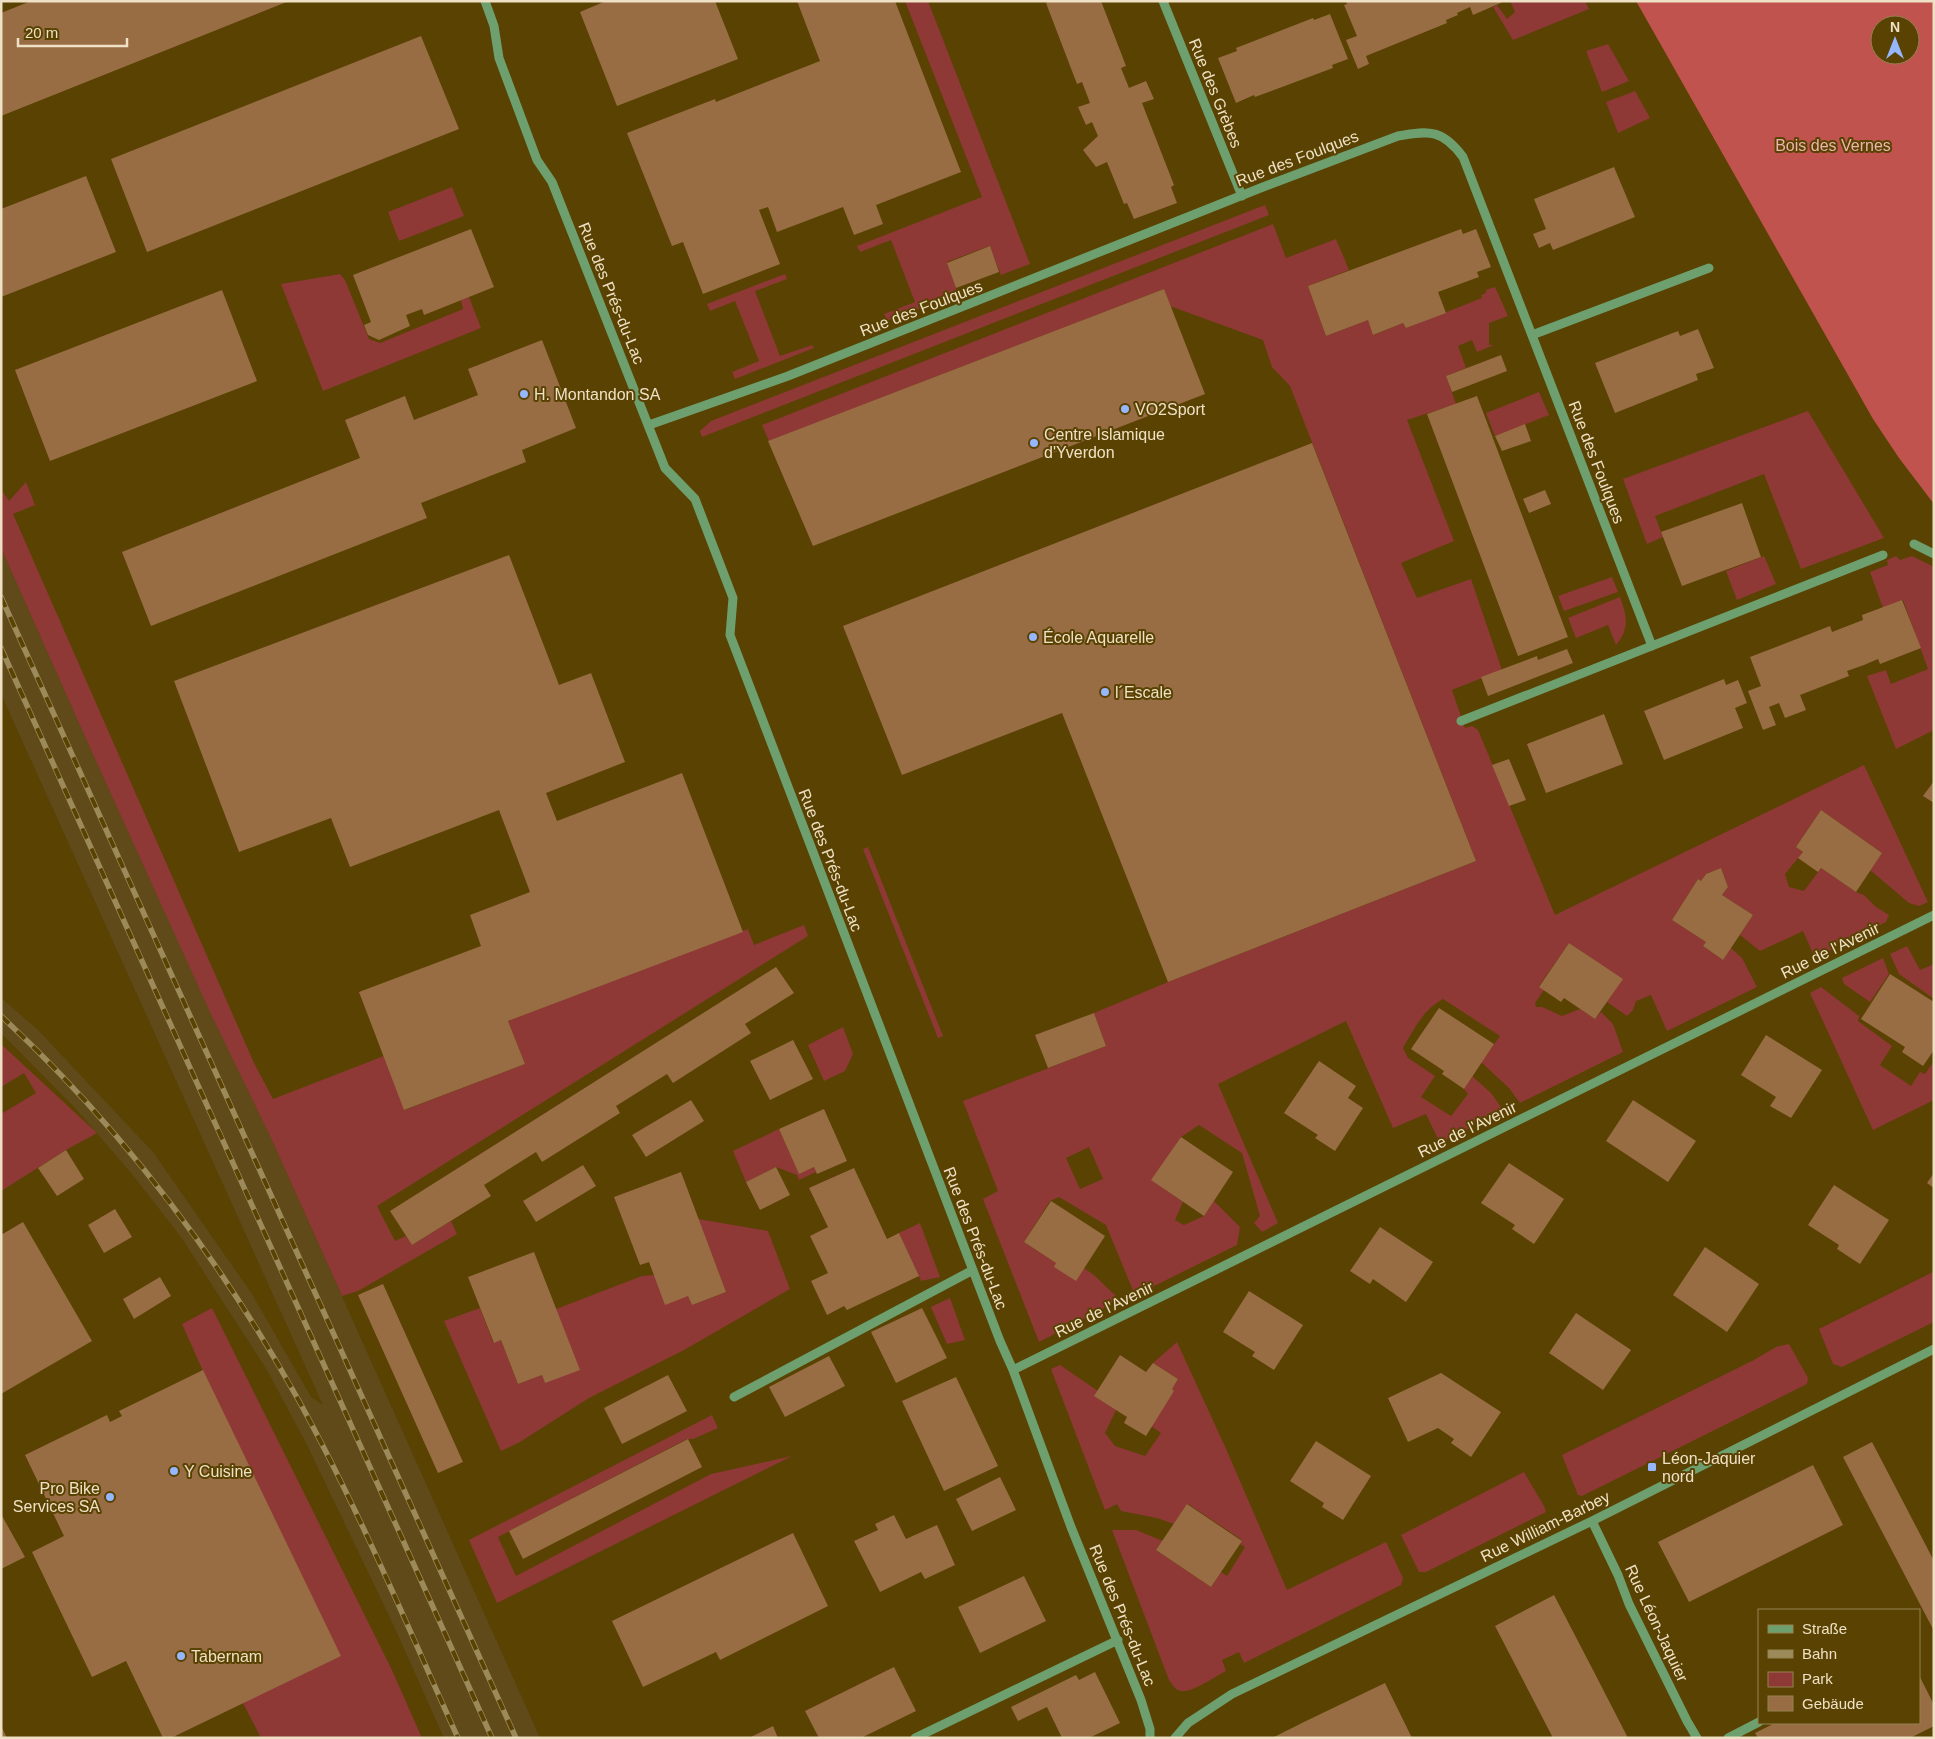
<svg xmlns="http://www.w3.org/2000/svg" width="1935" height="1739" viewBox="0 0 1935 1739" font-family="Arial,sans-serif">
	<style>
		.built { fill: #604a19 }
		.green { fill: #8e3935; fill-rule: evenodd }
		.forest { fill: #c0534d; fill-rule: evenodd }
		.building { fill: #986d43 }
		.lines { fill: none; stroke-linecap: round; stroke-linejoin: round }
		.minor { stroke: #6da06e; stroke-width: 9 }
		.rail-casing { stroke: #9d8a5a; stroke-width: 5.5 }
		.rail { stroke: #594202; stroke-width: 4; stroke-dasharray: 11; stroke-linecap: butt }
		.poi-dot { fill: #96b6fd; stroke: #594202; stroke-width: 2 }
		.labels { text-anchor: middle; stroke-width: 4; stroke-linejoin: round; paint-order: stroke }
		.street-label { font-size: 16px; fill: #efe1c5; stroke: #594202 }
		.park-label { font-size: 16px; fill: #eeb4ae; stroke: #594202 }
		.poi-label { font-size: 16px; fill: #efe1c5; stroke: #594202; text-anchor: start }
	</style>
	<rect width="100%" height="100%" fill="#594202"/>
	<path class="built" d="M1,548L91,750L210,1011L271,1138L540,1738H444L393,1624L307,1445L267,1370L181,1237L132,1174L76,1109L1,1033V998L38,1030L153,1152L252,1294L311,1397L323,1405L1,694Z"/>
	<path class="green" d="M905,1H928L1030,264L1001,275L989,246L947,262L958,294L887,321L884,314L915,302L891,240L860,252L857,246L982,197Z
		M1510,1H1585L1589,9L1513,40L1493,7L1497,5L1507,19L1515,12Z
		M1608,44L1629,81L1602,92L1586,51Z
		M1635,91L1650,118L1618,133L1606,102Z
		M452,187L464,216L399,241L388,212Z
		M1265,205L1269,215L702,437L700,431L711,421Z
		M1273,224L1286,258L1336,239L1349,270L1308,286L1326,336L1368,320L1374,335L1403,323L1406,328L1482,298L1481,295L1486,293V290L1495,287L1508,316L1489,323V345H1494L1477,352L1472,340L1458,346L1466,368L1446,376L1456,404L1407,420L1454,541L1401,563L1417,598L1471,579L1502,670L1452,690L1465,728L1472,726L1478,730L1555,915L1864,765L1928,902L1919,906L1909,903L1870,870L1882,853L1821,810L1796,847L1803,852L1785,874L1789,887L1804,891L1821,868L1856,892L1864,895L1876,907L1889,915L1886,922L1815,958L1803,931L1760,951L1740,935L1753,915L1722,895L1728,887L1721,868L1706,874L1701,881L1698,879L1672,920L1706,942L1703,946L1723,960L1731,948L1742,958L1757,987L1667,1031L1651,995L1636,1001L1633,1010L1627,1016L1607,1002L1622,979L1569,943L1539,986L1544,990L1535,1003L1536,1007H1542L1562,1016L1580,1009L1595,1019L1601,1012L1613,1024L1623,1052L1520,1103L1509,1088L1481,1062L1500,1036L1443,999C1423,1010 1414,1029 1403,1048L1408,1058L1435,1076L1421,1097L1451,1116L1468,1094L1464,1089L1472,1076L1491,1093L1504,1111L1440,1143L1426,1114L1393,1128L1346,1021L1218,1084L1278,1223L1262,1232L1254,1223L1260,1216L1242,1153L1199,1125L1181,1137L1152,1180L1183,1202L1175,1220L1184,1225L1204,1216L1214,1201L1240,1227L1237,1245L1150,1288L1134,1293L1106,1225L1059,1197L1050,1201L1024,1242L1056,1263L1084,1268L1094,1275L1118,1298L1116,1302L1039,1342L983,1199L998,1191L963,1101L1106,1046L1094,1013L1168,982L1476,861L1290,386L1272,367L1263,340L1170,306L1164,289L769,441L762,425ZM1089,1147L1103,1179L1080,1189L1066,1158Z
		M340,274L345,280L369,339L380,343L463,309L461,300L469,297L481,328L323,391L281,284Z
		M785,274L787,279L755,291L780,356L812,345L814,348L735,379L732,372L759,361L735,301L710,311L707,304Z
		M1539,392L1549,415L1495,436L1486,413Z
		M1808,411L1884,538L1801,569L1764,474L1655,516L1663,537L1647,544L1623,479Z
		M26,482L35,505L13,514L254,1063L273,1099L384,1056L405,1110L525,1064L508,1021L748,929L754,945L804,925L808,936L377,1206L395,1241L406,1236L412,1245L451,1221L457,1234L358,1291L342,1296L271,1138L210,1012L91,750L1,548V489L9,501Z
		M1764,556L1776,584L1737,600L1726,571Z
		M1896,556L1900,560L1912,556L1934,567V730L1896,749L1867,676L1886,670L1891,684L1928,669L1903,600L1883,608L1870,572L1888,565L1887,560Z
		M1612,577L1618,592L1564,611L1558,596Z
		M1620,597C1627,615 1630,629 1616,645L1608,625L1576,638L1568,618Z
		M868,847L943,1036L938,1038L863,849Z
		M1907,946L1920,970L1934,964V999L1899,974L1890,954Z
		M1883,958L1889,974L1870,1002L1844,984L1842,978Z
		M1821,987L1859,1016L1858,1021L1892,1046L1880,1065L1911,1086L1920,1072L1925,1074L1934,1061V1100L1873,1130L1810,993Z
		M843,1027L853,1054L845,1071L824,1081L808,1045Z
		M1,1044L97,1133L66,1150L1,1191V1114L36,1093L24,1073L1,1087Z
		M779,1129L799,1173L814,1167L816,1172L799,1180L797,1175L776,1167L746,1182L733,1151Z
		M698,1219L768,1231L790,1289L684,1350L589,1398L520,1442L501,1451L444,1321L480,1308L493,1342L501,1340L518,1384L542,1375L545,1383L556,1309L642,1276L654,1275L688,1296L692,1305L726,1292Z
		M920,1223L940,1277L921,1281L899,1233Z
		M1933,1272L1934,1322L1842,1367L1833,1364L1819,1329Z
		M950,1298L965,1340L947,1344L931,1307Z
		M212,1308L391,1668L422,1738H258L260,1736L243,1703L203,1371L182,1324Z
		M1177,1342L1227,1451L1287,1590L1386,1542L1403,1578L1401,1585L1244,1663L1239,1652L1222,1660L1226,1671C1216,1676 1192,1693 1181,1691C1175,1690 1172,1684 1169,1680L1112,1530H1136L1163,1541L1156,1550L1211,1587L1221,1572L1227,1576L1245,1547L1240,1544L1242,1540L1188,1504L1174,1524L1157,1518L1121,1511L1117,1504L1105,1510L1051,1369L1060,1365L1098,1391L1116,1410L1105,1433L1115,1446L1145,1456L1161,1433L1151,1426L1174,1391L1172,1389L1178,1379L1153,1363Z
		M1789,1344L1808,1378L1807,1384L1582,1496L1578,1495L1562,1455L1754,1360L1776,1347Z
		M712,1415L718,1428L693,1439H687L498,1537L516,1576L711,1474L792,1456L497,1603L469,1540Z
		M1524,1472L1544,1506L1546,1512L1426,1572H1419L1401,1535Z"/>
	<path class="forest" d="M1636,1H1934V504L1899,458L1873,419ZM1880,25H1910V55H1880Z"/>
	<path class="building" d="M31,1H289L1,116V13Z
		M606,1H715L738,59L617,106L580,12Z
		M797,1H895L961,172L876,205L883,224L854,235L843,207L777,232L768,207L759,210L780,264L703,294L683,242L672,246L627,133L715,99L716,102L820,61Z
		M1049,1H1101L1126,66L1121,68L1129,88L1146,81L1154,99L1142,103L1174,185L1171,187L1177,203L1134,219L1127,203L1124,204L1107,162L1096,167L1083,150L1098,136L1092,122L1086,125L1078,107L1090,103L1082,82L1077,84L1046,3Z
		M1346,1H1505L1473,15L1470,7L1457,13L1458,15L1446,20L1447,23L1366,56L1369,64L1358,69L1346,40L1357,36L1344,5L1347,4Z
		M1330,14L1348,59L1332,65L1333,68L1255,97L1254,95L1236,103L1218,58L1237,51L1236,48L1313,18L1314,20Z
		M421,36L459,129L147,252L111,159Z
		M1614,167L1635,217L1553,250L1550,243L1539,248L1533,234L1546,229L1534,199Z
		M86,176L116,252L1,297V209Z
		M471,229L494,287L424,315L422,309L406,315L410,326L379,340L368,335L364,325L371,322L353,275Z
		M1461,229L1463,234L1476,229L1491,267L1477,272L1479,277L1438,292L1446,313L1406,328L1403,323L1373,335L1368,320L1326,336L1308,286Z
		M990,246L999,272L956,288L947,263Z
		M1164,289L1205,394L813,546L768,441Z
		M222,290L257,381L50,461L15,370Z
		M1698,329L1714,368L1696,374L1698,380L1615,413L1595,363L1678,331L1680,336Z
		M542,340L576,428L522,450L526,462L421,503L427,518L151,626L122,552L360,458L345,420L405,396L414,420L478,395L468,369Z
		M1501,355L1507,371L1452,392L1446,376Z
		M1477,396L1568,637L1518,656L1427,414Z
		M1525,424L1531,441L1502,451L1495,436Z
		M1312,443L1476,861L1168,982L1062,713L902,775L843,626Z
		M1545,490L1551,504L1529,513L1523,499Z
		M1742,503L1761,557L1682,586L1661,532Z
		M509,555L559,685L591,673L625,762L546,793L557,821L682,773L743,932L508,1021L525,1064L404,1110L359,992L481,946L470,915L530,892L499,810L350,867L331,818L239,852L174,681Z
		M1902,600L1921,648L1880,664L1878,659L1864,665L1847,671L1849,676L1800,695L1806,710L1785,718L1779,703L1769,707L1776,725L1763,730L1748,691L1761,686L1750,657L1830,626L1832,632L1863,620L1862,615Z
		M1567,649L1573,663L1488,696L1481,677L1537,656L1538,660Z
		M1724,679L1726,685L1738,680L1747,703L1735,708L1743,728L1664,760L1644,711Z
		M1604,714L1623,764L1546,793L1527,744Z
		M1509,759L1526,800L1509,806L1492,765Z
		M1934,781V803L1923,796Z
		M1821,810L1882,853L1856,892L1821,868L1818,872L1798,858L1803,852L1796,847Z
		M1721,868L1728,887L1722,895L1753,915L1723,960L1703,946L1706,942L1672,920L1698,879L1701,881L1706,874Z
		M1569,943L1623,979L1595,1019L1564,998L1561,1002L1539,987Z
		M776,967L794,993L745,1024L751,1033L673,1083L667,1074L616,1106L620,1113L542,1162L536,1152L509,1169L484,1185L491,1196L412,1245L390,1211Z
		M1890,974L1934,1002V1050L1923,1066L1902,1052L1905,1047L1861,1019Z
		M1439,1008L1494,1044L1464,1089L1442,1074L1444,1071L1411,1049Z
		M1094,1013L1106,1046L1048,1068L1035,1035Z
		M1766,1035L1822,1070L1791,1118L1770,1106L1776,1097L1741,1075Z
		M793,1040L813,1079L770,1100L750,1061Z
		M1319,1061L1356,1086L1348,1098L1363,1108L1335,1151L1315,1138L1318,1135L1284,1113Z
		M691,1100L704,1121L646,1157L632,1135Z
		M1633,1100L1696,1141L1668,1182L1606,1141Z
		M824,1109L847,1161L817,1174L814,1167L799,1174L779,1129Z
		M1181,1137L1233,1172L1204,1216L1151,1180Z
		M66,1150L84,1179L57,1196L38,1168Z
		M1509,1163L1564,1199L1534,1244L1512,1229L1515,1225L1481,1203Z
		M583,1165L596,1186L536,1222L523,1201Z
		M776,1167L790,1195L760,1210L746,1182Z
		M854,1168L887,1239L899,1233L919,1276L847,1310L844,1306L827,1315L811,1281L828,1273L810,1236L828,1227L809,1188Z
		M681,1172L726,1292L692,1305L688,1296L665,1305L649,1262L640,1265L614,1197Z
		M1934,1173V1188L1927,1183Z
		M1834,1185L1889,1220L1860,1264L1837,1249L1839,1245L1808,1225Z
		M1051,1201L1105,1236L1076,1281L1054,1267L1056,1263L1024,1242Z
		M115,1209L132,1237L104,1253L88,1225Z
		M23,1222L92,1341L1,1394V1235Z
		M1380,1227L1433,1262L1406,1302L1373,1279L1370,1284L1350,1271Z
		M1705,1247L1759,1284L1727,1332L1673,1295Z
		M534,1252L580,1370L545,1383L542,1375L518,1384L501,1340L494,1343L468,1277Z
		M160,1277L171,1296L134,1319L123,1299Z
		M383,1284L463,1462L438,1473L358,1295Z
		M1249,1291L1303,1325L1274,1370L1252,1356L1255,1352L1223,1332Z
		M922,1308L947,1358L896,1383L871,1332Z
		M1576,1313L1631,1350L1603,1390L1549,1353Z
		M1120,1355L1146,1372L1153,1363L1178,1379L1172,1389L1174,1391L1146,1436L1124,1423L1127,1417L1094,1396Z
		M829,1356L845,1386L785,1417L769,1387Z
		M203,1370L341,1656L171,1738H163L126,1661L92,1677L32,1552L64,1536L25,1455L107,1415L110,1422L122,1416L119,1411Z
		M1441,1373L1501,1412L1471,1457L1451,1443L1454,1439L1438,1428L1408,1442L1388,1398Z
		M668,1375L687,1411L622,1444L604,1408Z
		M956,1377L998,1466L944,1491L902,1401Z
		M688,1439L702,1467L523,1559L509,1531Z
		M1316,1441L1371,1476L1343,1520L1322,1507L1324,1503L1290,1481Z
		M1872,1442L1934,1561V1631L1843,1457Z
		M1813,1465L1843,1525L1689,1602L1658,1542Z
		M1000,1477L1016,1510L972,1531L956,1499Z
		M1187,1504L1242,1541L1211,1587L1156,1550Z
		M1,1514L25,1557L1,1569Z
		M894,1515L906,1539L937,1525L955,1565L925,1579L921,1572L880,1592L854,1541L878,1530L875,1524Z
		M793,1533L828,1606L720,1660L716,1652L643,1687L612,1621Z
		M1024,1576L1046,1621L980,1653L958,1607Z
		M1554,1595L1593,1670L1628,1738H1553L1495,1626Z
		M894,1667L916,1711L861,1738H819L805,1711Z
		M1095,1672L1120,1723L1089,1738H1062L1047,1707L1018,1721L1011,1707L1076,1675L1079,1680Z
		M1919,1675L1934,1705V1726L1910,1738H1758L1755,1733L1775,1723H1919Z
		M1385,1683L1412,1738H1272L1306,1721Z
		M1,1726L7,1738H1Z
		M773,1726L778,1738H749Z"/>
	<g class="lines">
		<path class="minor" d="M485,1L494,26L499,58L537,160L552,182L665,468L695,499L733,598L730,635L1000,1341L1013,1370L1071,1527L1141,1700L1150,1729V1738
			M1163,1L1242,196
			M1532,335L1709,268
			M649,425L788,376L1263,187L1398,136C1430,130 1443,130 1463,157L1652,646
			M1914,544L1934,554
			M1461,721L1883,555
			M1013,1370L1934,915
			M734,1397L973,1270
			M1592,1521L1618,1575L1629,1604L1687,1721L1697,1738
			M915,1738L1118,1640
			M1175,1738L1188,1723L1232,1694L1592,1521L1934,1349
			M1728,1738L1759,1722"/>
		<g class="rail-casing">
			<path id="rail" d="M1,597L516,1738
				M1,648L492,1738
				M1,1016C121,1127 220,1259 299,1401C359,1510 407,1625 458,1738"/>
		</g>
		<use href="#rail" class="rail"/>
	</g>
	<g class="poi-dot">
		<circle cx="524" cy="394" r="5"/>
		<circle cx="1125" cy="409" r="5"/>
		<circle cx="1034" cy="443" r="5"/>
		<circle cx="1033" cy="637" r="5"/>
		<circle cx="1105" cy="692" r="5"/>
		<rect x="1647" y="1462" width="10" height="10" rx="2.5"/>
		<circle cx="174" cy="1471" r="5"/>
		<circle cx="110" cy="1497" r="5"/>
		<circle cx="181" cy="1656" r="5"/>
	</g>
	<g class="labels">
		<g class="street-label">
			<text transform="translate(1216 93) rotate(68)" y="6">Rue des Grèbes</text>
			<text transform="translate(1297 158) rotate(-21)" y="6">Rue des Foulques</text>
			<text transform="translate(612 293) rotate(68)" y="6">Rue des Prés-du-Lac</text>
			<text transform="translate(921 308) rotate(-21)" y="6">Rue des Foulques</text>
			<text transform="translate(1597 462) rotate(69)" y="6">Rue des Foulques</text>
			<text transform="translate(831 860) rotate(69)" y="6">Rue des Prés-du-Lac</text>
			<text transform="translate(1830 950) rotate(-26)" y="6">Rue de l'Avenir</text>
			<text transform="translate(1467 1129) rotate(-26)" y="6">Rue de l'Avenir</text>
			<text transform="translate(976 1238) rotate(69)" y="6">Rue des Prés-du-Lac</text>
			<text transform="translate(1104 1309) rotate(-26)" y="6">Rue de l'Avenir</text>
			<text transform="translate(1545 1526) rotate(-26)" y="6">Rue William-Barbey</text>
			<text transform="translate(1123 1615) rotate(68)" y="6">Rue des Prés-du-Lac</text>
			<text transform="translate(1657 1623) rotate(65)" y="6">Rue Léon-Jaquier</text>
		</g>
		<g class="park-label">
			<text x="1833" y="151">Bois des Vernes</text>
		</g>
		<g class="poi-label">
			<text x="534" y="400">H. Montandon SA</text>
			<text x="1135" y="415">VO2Sport</text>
			<text x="1044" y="440">Centre Islamique<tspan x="1044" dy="18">d'Yverdon</tspan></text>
			<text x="1043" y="643">École Aquarelle</text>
			<text x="1115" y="698">l´Escale</text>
			<text x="1662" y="1464">Léon-Jaquier<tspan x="1662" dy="18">nord</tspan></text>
			<text x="184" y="1477">Y Cuisine</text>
			<text x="100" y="1494" text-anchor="end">Pro Bike<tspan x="100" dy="18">Services SA</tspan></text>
			<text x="191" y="1662">Tabernam</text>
		</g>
	</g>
	<rect width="1935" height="1739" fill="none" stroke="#efe1c5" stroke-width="5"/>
	<rect x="1758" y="1609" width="162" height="115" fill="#594202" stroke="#958250"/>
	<rect x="1768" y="1625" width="25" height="8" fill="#6da06e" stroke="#958250"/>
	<text x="1802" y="1634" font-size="15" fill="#efe1c5">Straße</text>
	<rect x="1768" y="1650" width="25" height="8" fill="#9d8a5a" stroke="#958250"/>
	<text x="1802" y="1659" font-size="15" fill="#efe1c5">Bahn</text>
	<rect x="1768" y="1672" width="25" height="15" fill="#8e3935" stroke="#958250"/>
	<text x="1802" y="1684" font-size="15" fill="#efe1c5">Park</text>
	<rect x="1768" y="1696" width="25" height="15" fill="#986d43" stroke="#958250"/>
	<text x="1802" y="1709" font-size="15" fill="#efe1c5">Gebäude</text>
	<g transform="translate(1895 40)"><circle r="24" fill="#594202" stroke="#958250"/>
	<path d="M0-4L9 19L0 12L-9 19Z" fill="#96b6fd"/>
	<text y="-8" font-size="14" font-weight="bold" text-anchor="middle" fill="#efe1c5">N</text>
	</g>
	<path d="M18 38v8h109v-8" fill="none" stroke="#efe1c5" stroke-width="2.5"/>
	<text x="25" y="38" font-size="15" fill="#efe1c5" stroke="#594202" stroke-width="4" paint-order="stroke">20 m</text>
</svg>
